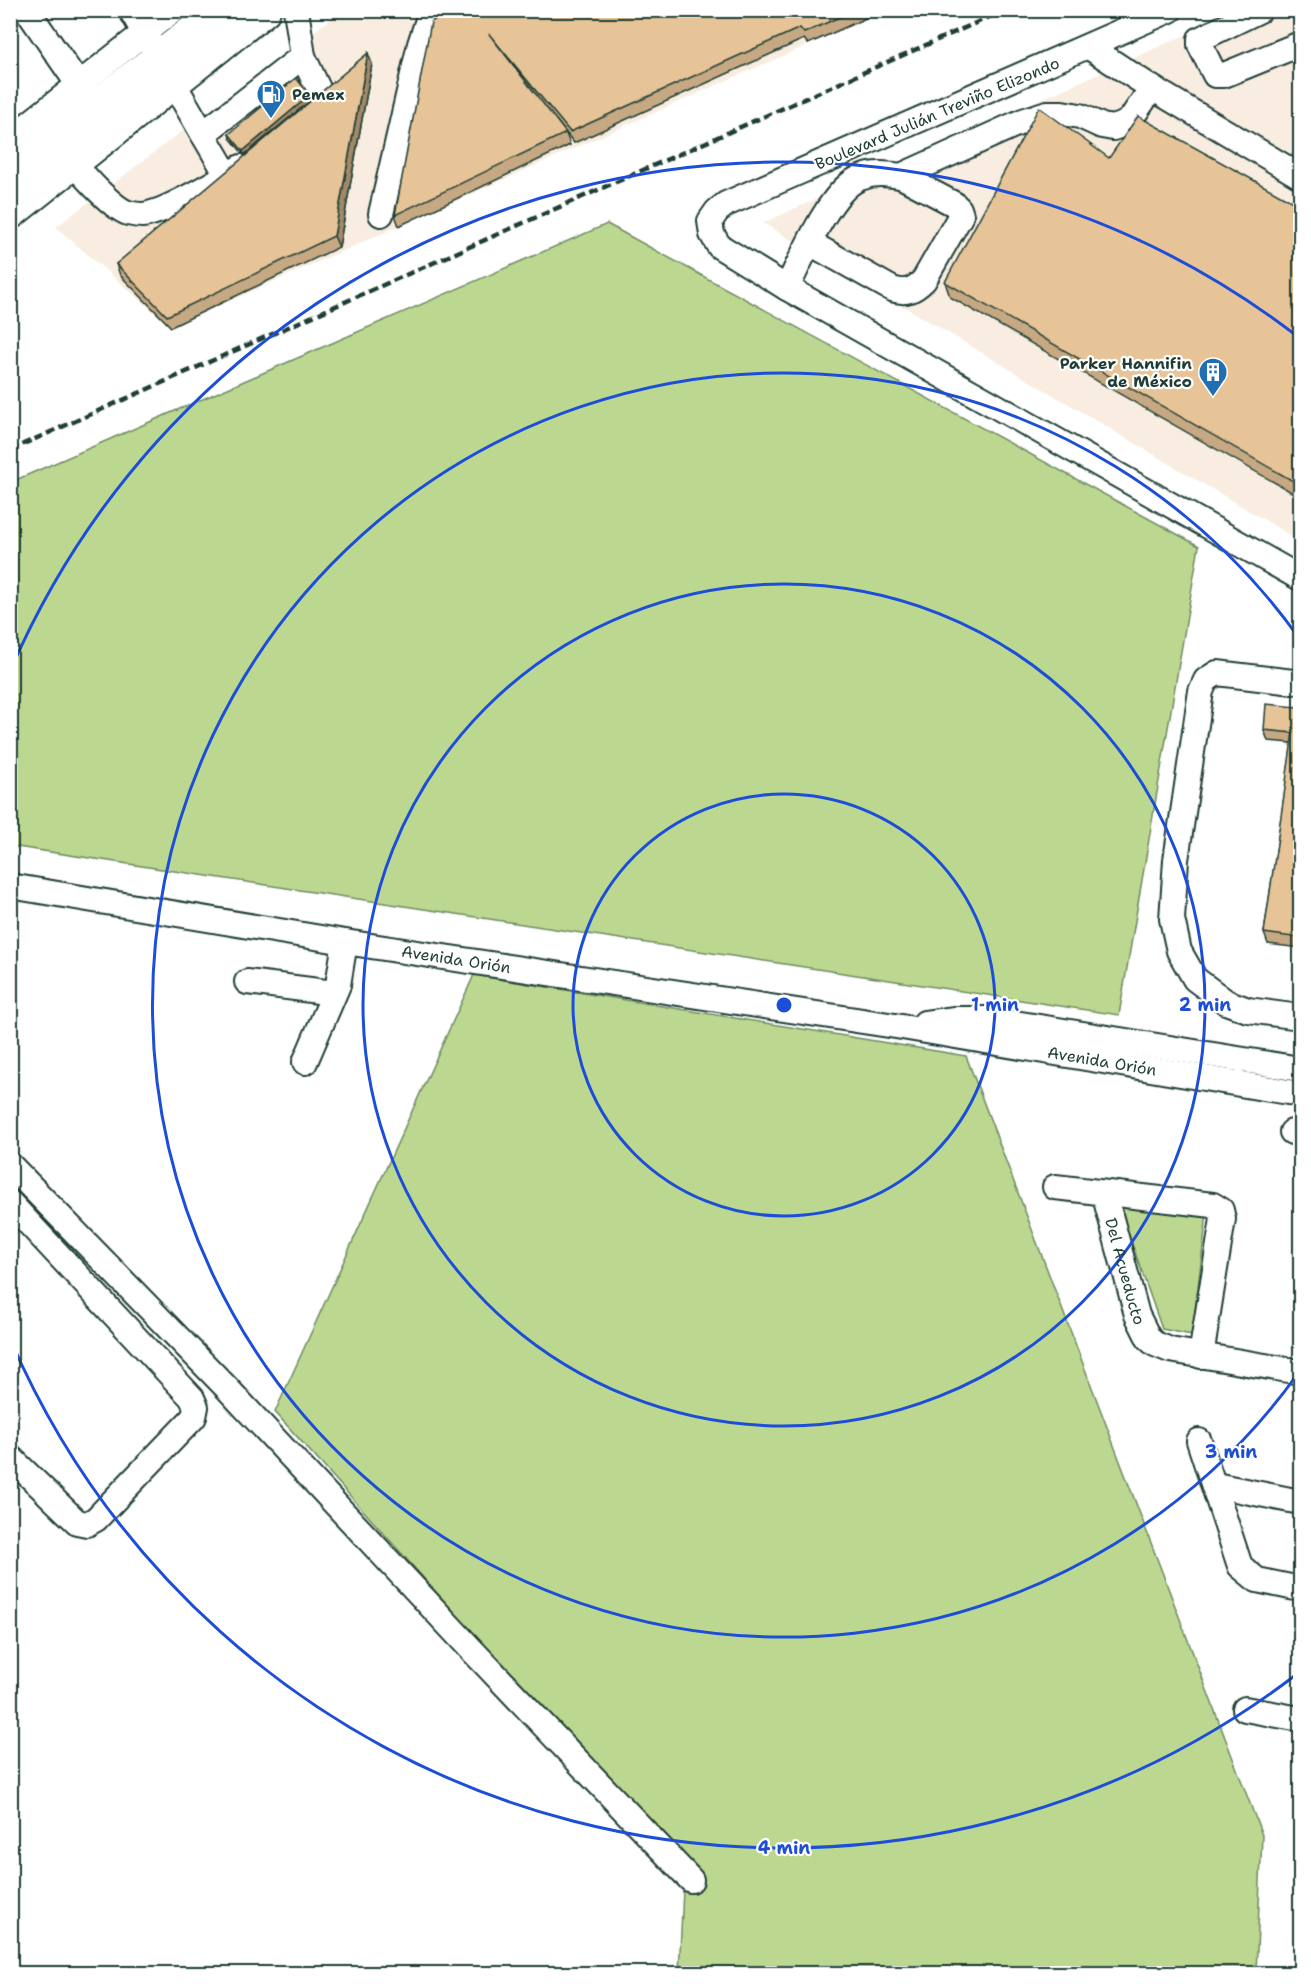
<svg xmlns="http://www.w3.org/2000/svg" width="1311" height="1984" viewBox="0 0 1311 1984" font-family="'Shantell Sans',sans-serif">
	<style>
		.built { fill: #f8ede0 }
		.green { fill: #bcd890; stroke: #6e8a62; stroke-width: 1.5 }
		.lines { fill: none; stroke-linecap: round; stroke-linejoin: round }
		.minor-casing { stroke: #1f3d34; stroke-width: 28 }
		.major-casing { stroke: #1f3d34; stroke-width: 36 }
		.minor { stroke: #fff; stroke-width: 24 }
		.major { stroke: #fff; stroke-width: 32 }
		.rail { stroke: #1f3d34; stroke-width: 4.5; stroke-dasharray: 9 4.5; stroke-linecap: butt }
		.wall { fill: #c6a983; stroke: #1f3d34; stroke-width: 1.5 }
		.shaded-wall { fill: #a1896a; stroke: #1f3d34; stroke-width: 1.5 }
		.building { fill: #e6c498; stroke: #1f3d34; stroke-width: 1.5 }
		.ring { fill: none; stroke: #1d4ed8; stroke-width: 3 }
		.labels { text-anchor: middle; stroke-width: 4.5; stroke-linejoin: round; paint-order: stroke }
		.poi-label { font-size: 16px; font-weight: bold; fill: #1f3d34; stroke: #fff; text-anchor: start }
		.street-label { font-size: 16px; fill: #1f3d34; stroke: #fff }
		.centre { fill: #1d4ed8; stroke: #fff; stroke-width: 3 }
		.ring-label { font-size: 18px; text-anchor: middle; font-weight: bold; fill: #1d4ed8; stroke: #fff; stroke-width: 4.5; stroke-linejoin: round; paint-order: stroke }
	</style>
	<rect width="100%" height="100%" fill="#fff"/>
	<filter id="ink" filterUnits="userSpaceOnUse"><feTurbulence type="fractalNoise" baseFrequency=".0167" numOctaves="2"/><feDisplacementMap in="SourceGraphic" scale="12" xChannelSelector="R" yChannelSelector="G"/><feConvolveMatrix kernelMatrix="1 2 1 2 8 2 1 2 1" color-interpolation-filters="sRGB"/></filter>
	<g filter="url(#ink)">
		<path class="built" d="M341,11H884L171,327L56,227Z
			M1239,11H1300V541L763,223Z"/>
		<path class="green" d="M607,224L1199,546L1119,1015L11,846V482Z
			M474,975L966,1056L1262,1835L1256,1973H679L684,1869L275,1412Z
			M1118,1204L1207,1214L1192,1335L1162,1329Z"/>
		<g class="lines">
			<g class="minor-casing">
				<g id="minor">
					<path d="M27,10L87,97"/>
					<path d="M131,10L203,134L303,56L296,10"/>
					<path d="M1170,10L726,204L717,211L710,221L712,234L719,246L787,288L1300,578"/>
					<path d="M1260,10L1200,39V45L1215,75H1224L1300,44"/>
					<path d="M1089,47L1152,88L1300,176"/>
					<path d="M303,56L321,95L317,106L304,117"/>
					<path d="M203,134L227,175"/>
					<path d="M10,139L173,10"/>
					<path d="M62,149C74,165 110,207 128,213C132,214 138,215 142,215C163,214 221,179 241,167"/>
					<path d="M381,214L420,44L428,20L434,10"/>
					<path d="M810,243L892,289C906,294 914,290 924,280L961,215L959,209L954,204L901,176"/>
					<path d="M787,288C801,260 830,189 860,178C875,172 887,174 901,176L1023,121L1047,113H1062L1080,116L1102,126L1113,128L1122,125L1130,120L1152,88"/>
					<path d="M1293,682L1217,673L1206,680L1201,691L1176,860L1172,919L1179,951L1195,979L1226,1002L1248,1010L1300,1017"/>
					<path id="s1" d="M10,886L345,942L902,1027L1300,1094"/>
					<path d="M247,982L334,993"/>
					<path d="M925,1023L955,1019H989L1300,1069"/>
					<path d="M305,1062L338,985L345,942"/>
					<path d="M1292,1132L1300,1133"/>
					<path d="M10,1165L226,1387L470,1648L691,1880"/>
					<path d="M1055,1187L1213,1205L1221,1210L1223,1219L1201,1356"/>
					<path id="s2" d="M1104,1193L1137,1315L1149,1339L1155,1344L1170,1350L1300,1372"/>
					<path d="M10,1203L192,1398L196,1407L194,1417L96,1519L87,1524L77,1522L10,1457"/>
					<path d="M1199,1441L1240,1566L1257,1580L1300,1589"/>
					<path d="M1215,1485L1300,1502"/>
					<path d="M1245,1709L1300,1719"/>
				</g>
			</g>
			<g class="major-casing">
				<path id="major" d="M10,172L221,10
					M10,213L264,10"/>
			</g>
			<use href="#minor" class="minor"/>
			<use href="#major" class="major"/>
			<path class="rail" d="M10,450L1005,10"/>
		</g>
		<path class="wall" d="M450,10H884L808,44L804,39L574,143L556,120L566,133L570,145L399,226L395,215Z
			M372,64L339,247L171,327L120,275L116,264Z
			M312,99L244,155L230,138L229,134Z
			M1109,158L1300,206V497L950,297L945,282Z
			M1300,697V948L1268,944L1264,933L1292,743L1268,741L1264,730L1297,707Z"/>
		<path class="shaded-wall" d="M368,53L372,64L339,247L334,236Z
			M310,95L312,99L244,155L243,151Z"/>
		<path class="building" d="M450,10H855L804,33L800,28L570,132L489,34L566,133L395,215L431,22Z
			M368,53L334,236L167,316L116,264Z
			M296,78L310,95L243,151L229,134Z
			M1039,107L1109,158L1138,116L1300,206V485L945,282Z
			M1299,697H1300V938L1264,933L1293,733L1264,730L1266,704L1297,707Z"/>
	</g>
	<g class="ring">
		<circle cx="784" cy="1005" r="211"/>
		<circle cx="784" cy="1005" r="421"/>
		<path d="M1299 1372A632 632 0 1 1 1299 638"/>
		<path d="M1297 1674A843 843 0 0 1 11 1341M11 669A843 843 0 0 1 1297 336"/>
	</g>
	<defs>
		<g id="fuel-pin" transform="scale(1.5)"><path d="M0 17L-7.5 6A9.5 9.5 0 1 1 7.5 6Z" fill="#1f6fb2" stroke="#fff"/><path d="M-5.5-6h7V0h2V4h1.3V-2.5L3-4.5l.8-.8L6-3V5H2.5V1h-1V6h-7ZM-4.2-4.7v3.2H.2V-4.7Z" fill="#fff"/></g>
		<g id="building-pin" transform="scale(1.5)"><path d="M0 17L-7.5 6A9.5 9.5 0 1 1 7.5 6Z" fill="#1f6fb2" stroke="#fff"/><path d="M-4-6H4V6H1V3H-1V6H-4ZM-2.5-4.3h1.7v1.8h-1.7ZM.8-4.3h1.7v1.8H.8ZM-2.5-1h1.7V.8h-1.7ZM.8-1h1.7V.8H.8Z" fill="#fff"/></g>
	</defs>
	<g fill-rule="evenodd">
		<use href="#fuel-pin" x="271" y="94"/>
		<use href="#building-pin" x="1213" y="372"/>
	</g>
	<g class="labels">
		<g class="poi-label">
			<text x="292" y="100">Pemex</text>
			<text x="1192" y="369" text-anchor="end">Parker Hannifin<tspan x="1192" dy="18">de México</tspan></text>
		</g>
		<g class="street-label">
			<text transform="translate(937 113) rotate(-23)" y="6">Boulevard Julián Treviño Elizondo</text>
			<text dy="6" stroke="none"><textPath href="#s1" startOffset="452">Avenida Orión</textPath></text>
			<text dy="6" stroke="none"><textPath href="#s1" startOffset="1106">Avenida Orión</textPath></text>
			<text dy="6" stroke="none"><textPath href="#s2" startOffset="81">Del Acueducto</textPath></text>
		</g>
	</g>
	<circle cx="784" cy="1005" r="9" class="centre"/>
	<g class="ring-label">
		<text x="995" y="1011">1 min</text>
		<text x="1205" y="1011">2 min</text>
		<text x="1231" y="1458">3 min</text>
		<text x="784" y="1854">4 min</text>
	</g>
	<rect width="1311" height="1984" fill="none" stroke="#fff" stroke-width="36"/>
	<rect x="18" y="18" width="1275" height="1948" fill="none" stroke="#1f3d34" stroke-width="2" filter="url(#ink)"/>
</svg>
